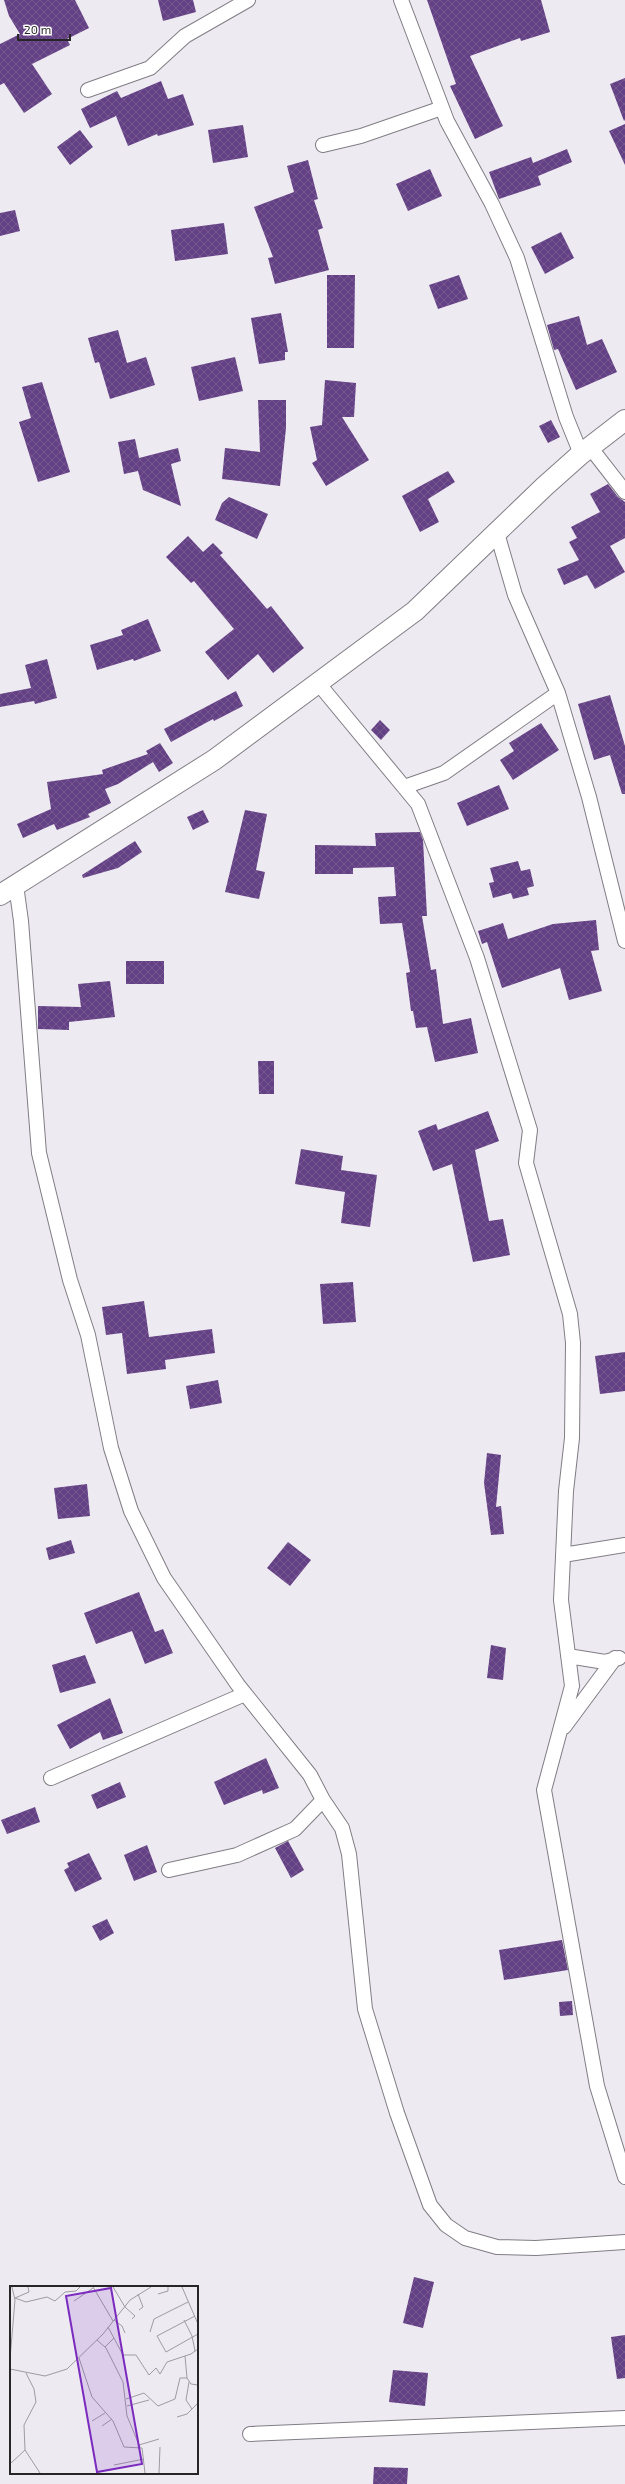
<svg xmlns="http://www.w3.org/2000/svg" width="625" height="2484" viewBox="0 0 625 2484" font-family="'Exo 2',sans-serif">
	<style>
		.building { fill: url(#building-cross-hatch) }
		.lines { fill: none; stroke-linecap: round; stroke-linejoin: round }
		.street-casing { stroke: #807d84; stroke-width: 16 }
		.secondary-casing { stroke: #807d84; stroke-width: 22 }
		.street { stroke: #fff; stroke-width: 14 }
		.secondary { stroke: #fff; stroke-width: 20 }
		.inset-road { fill: none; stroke: #9e9ba1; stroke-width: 1 }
		.view { fill: #7b2cbf; fill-opacity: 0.15; stroke: #7b2cbf; stroke-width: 2 }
		.inset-edge { fill: none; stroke: #272528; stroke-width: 2 }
	</style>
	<defs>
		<pattern id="building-cross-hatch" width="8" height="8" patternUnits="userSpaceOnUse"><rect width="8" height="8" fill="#644084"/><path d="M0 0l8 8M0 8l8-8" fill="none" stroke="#765990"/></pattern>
	</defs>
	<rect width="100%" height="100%" fill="#eeeaf2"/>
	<path class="building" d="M4,0H75L89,28L67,39L70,45L32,64L52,94L24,113L4,83L0,85V44L20,34L9,16Z
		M158,0H193L196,12L163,21Z
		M427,0H541L550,32L521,41L520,38L470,56L503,126L475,139L450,86L456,84Z
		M625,78V120L624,121L610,84Z
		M161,81L168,99L183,94L194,125L158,136L157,134L128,146L116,116L90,128L81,109L117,91L121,98Z
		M625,124V165L609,131Z
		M243,125L248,157L213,163L208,130Z
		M80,130L93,147L70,165L57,147Z
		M567,149L572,162L538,176L541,185L499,199L489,172L531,157L533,163Z
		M308,160L318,199L314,200L323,228L318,230L329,270L275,284L268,258L273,257L254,207L294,192L287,166Z
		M430,169L442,196L408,211L396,184Z
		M15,210L20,231L0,236V213Z
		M224,223L228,254L175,261L171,230Z
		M561,232L574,258L545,274L531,247Z
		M327,275H355L354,348H327Z
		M459,275L468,299L438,309L429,285Z
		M281,313L288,352H285V360L259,364L251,318Z
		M579,316L587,345L602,339L617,372L576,390L558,349L554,350L547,325Z
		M118,330L127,363L146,357L155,385L110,399L99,362L95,363L88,338Z
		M235,357L243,391L199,401L191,367Z
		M325,380L356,383L354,417H342L369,460L326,486L312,463L317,460L310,427L322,425Z
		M42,382L70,472L38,482L19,422L31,418L22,387Z
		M258,400H286V428L280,486L222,479L225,448L260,452Z
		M551,420L560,437L548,443L539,426Z
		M135,439L139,458L178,448L181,461L171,464L181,506L143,490L138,471L124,474L118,442Z
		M448,471L455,482L428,499L439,522L420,532L402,496Z
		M608,484L618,497L625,502V538L610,546L625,572L595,589L587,575L564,585L557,569L579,560L569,542L577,538L571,527L600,512L590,494Z
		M229,497L268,514L257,539L215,520L222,503Z
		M188,536L203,552L213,543L223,553L220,555L267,609L271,606L304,648L273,673L258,654L228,680L205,652L234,629L194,581L191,583L166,557Z
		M148,619L161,651L134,661L133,659L97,670L90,645L123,635L121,630Z
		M47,659L57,698L35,704L34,701L0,707V694L31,688L25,665Z
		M236,691L243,706L214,721L213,719L171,742L164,729Z
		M610,695L625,746V794H622L610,755L594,760L578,704Z
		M380,720L390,730L381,740L371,730Z
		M541,723L559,750L513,780L500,760L514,751L509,743Z
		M160,743L173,763L159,772L153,762L118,784L105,789L111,803L88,814L90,817L57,830L54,824L23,838L17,824L51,809L47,782L103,774L102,770L148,754L146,751Z
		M499,785L509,809L467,826L457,803Z
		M203,810L209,822L193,830L187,817Z
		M245,810L267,814L256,870L265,872L259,899L225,892Z
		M420,832L423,840L427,916H422L431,970L436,969L443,1024L471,1018L478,1053L435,1062L427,1027L416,1028L413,1011H411L406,973L410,972L402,923L380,924L378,897L396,896L394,867L353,868V874H315V845L376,846L375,833Z
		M135,841L142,852L118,868L83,878L82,875Z
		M518,861L521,871L530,869L534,886L527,888L529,895L513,899L511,893L493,898L489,883L494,882L490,868Z
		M596,920L599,950L591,951L602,991L569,1000L560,968L502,988L487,942L482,944L478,931L503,923L508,939L553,924Z
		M126,961H164V984H126Z
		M110,981L115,1017L69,1022V1030L38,1029V1006L81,1007L78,984Z
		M258,1061H274V1094H259Z
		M488,1111L499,1141L475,1150L489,1221L503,1219L510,1255L473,1262L452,1164L433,1171L418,1131L436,1124L438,1130Z
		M301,1149L343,1156L341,1170L377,1175L370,1227L341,1223L345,1192L295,1184Z
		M353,1282L356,1322L323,1324L320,1284Z
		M144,1301L149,1337L212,1329L215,1353L165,1360L166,1369L127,1374L122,1333L106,1335L102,1307Z
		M625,1352V1391L600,1394L595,1356Z
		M218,1380L222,1403L190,1409L186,1386Z
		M487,1453L501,1455L496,1507L501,1506L504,1534L491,1535L484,1483Z
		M87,1484L90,1516L58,1519L54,1488Z
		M71,1540L75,1553L49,1560L46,1548Z
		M288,1542L311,1560L290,1586L267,1568Z
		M139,1592L155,1632L163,1629L173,1653L145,1664L132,1631L96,1644L84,1613Z
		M491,1645L506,1648L503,1680L487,1678Z
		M85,1655L96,1683L60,1693L52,1665Z
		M110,1698L123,1733L103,1740L100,1732L70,1749L57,1725Z
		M266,1758L279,1788L263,1794L262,1790L224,1805L214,1782Z
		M120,1782L126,1797L97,1809L91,1795Z
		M35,1807L40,1822L7,1834L1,1820Z
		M288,1841L304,1870L291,1878L275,1848Z
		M147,1845L157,1872L134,1881L124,1855Z
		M89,1853L102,1879L75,1892L64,1870L69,1867L67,1863Z
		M107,1919L114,1933L100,1941L92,1926Z
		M562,1940L568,1970L504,1980L499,1950Z
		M572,2001L573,2015L560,2016L559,2002Z
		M414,2277L434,2282L423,2328L403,2323Z
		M625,2335V2378L617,2379L611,2337Z
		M393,2370L428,2373L425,2406L389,2402Z
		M374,2467L408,2468L407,2484H373Z"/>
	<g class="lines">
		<g class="street-casing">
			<path id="street" d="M401,0L447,121L492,204L517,258L566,417L581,454
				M88,90L150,68L185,36L248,0
				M323,145L361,136L442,108
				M590,447L625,492
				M497,533L515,595L558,693L589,797L625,941
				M318,683L418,804L477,958L530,1130L526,1163L570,1314L573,1343L572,1438L566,1491L561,1600L572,1686L544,1790L597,2086L625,2177
				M404,787L444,773L558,693
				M16,885L21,921L39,1153L70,1280L88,1335L111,1448L131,1511L164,1578L238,1685L310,1775L323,1800L342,1828L349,1854L365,2009L397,2113L430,2205L446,2225L465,2238L497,2247L536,2248L625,2242
				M563,1555L625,1545
				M568,1656L605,1662L619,1658
				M564,1727L615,1658
				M51,1778L245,1694
				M169,1870L237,1855L295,1829L323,1800
				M250,2434L625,2418"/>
		</g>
		<g class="secondary-casing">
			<path id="secondary" d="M0,895L214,760L415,611L545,486L581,454L625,420"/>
		</g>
		<use href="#street" class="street"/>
		<use href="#secondary" class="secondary"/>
	</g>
	<g transform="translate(10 2286)">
		<rect width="188" height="188" fill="#eeeaf2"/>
		<path class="inset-road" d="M83,1L103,35M103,1L115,21L125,30L122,33M172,1L188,38M128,8L133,21L129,24M148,8L158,5V1M5,12L16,16L37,11L45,15L55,6L66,5L70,1M5,12L19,6L18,1M64,15L83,2M185,30L147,50L156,66L188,48M104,34L112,40L115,47M174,34L182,50L185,65M98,41L113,69H126L139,89L146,82L150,88L157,76L181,68L188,63M140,46L144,33L178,16M87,54L96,62L113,96L117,130L130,161M95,61L104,52M175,70L177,92M69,72L82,111L103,135L114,161L132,162L135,187M0,73L5,14L2,1M0,83L35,90L57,83L93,48L120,14L141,1M179,96L176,114L182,123M116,113L134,107L148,120L165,113L170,92H177L181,98L188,99M117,120L139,114M167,131L177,128L188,117M82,135L95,127M92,140L102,133M129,159L149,153M15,164L30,187M0,178L15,164L14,139L26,116L24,103L16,87M104,179L134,173M149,187L150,161"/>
		<path class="view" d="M101,2L132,178L87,186L56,10Z"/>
		<rect width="188" height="188" class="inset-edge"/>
	</g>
	<path d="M18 34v6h52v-6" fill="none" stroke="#272528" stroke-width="2"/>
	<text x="24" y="34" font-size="12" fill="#272528" stroke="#ffffff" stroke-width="3" paint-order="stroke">20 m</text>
</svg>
